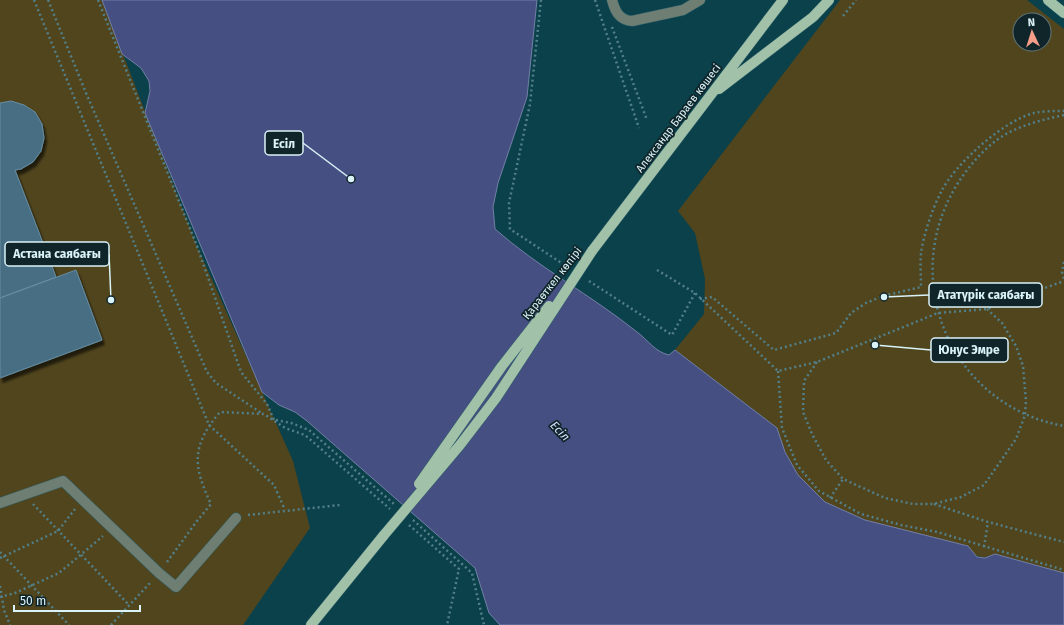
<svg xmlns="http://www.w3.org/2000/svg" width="1064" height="625" viewBox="0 0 1064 625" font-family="'Fira Sans',sans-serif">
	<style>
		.green { fill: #50451d; fill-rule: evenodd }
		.water { fill: #454f82; stroke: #7280a6 }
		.building { fill: #476e83; stroke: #668da4; filter: url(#shadow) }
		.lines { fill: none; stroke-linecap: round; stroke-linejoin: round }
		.minor-casing { stroke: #30616a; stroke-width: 11 }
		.major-casing { stroke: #30616a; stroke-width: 11 }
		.path { stroke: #537f88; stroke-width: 2.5; stroke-dasharray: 2 3; stroke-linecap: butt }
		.minor { stroke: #6e7e72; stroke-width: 10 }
		.major { stroke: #a1c1a9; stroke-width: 10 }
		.major-bridge-casing { stroke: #30616a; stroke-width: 11; stroke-linecap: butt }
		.major-bridge { stroke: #a1c1a9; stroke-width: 10 }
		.labels { text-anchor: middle; stroke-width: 3.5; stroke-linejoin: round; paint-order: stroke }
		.street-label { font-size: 11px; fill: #daf3f9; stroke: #102529 }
		.water-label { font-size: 12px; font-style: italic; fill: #d6dfff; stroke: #102529 }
		.leader { fill: none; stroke: #daf3f9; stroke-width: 1.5 }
		.callout-dot { fill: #daf3f9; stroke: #102529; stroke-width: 1.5 }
		.callout { fill: #102529; stroke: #daf3f9; stroke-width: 1.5 }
		.callout-label { font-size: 12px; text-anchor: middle; font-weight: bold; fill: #daf3f9 }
	</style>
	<defs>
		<filter id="shadow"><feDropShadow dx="2.5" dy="4.5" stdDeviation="1" flood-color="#0009"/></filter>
	</defs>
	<rect width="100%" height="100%" fill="#0b414b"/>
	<path class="green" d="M0,0H102L197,246L293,461L310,528L243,625H0Z
		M840,0H1027L1064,29V573L995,554C985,558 980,559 971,552L865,520L825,502L798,475L785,452L777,428L675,350L704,314L705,279L695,233L678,211ZM1020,20H1044V44H1020Z"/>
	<path class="water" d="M102,0H537L527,97L498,183L493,207L495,229C539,268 591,295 637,332C648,340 655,352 669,355L675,350L777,428L785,452L798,475L825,502L865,520L968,546L977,557L985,558L995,554L1064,573V625H500L489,613L475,568L307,421L295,412L279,405L262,392L145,113L150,91L149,81L141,68L122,54Z"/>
	<path class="building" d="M11,101L24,105L35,112L42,124L44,138L41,151L33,162L21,169L15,170L56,277L0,298V103Z
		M76,270L102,340L0,378V298Z"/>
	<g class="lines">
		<g class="minor-casing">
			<path id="minor" d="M612,0C615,11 619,20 632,21L683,10L700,0
				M0,503L63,481L159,573L176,587L236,518"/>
		</g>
		<g class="major-casing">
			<path id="major" d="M1048,0L1064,13
				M719,89L813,17L829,0
				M592,251L783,0
				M311,625L384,535"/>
		</g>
		<path class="path" d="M34,0L209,425L274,485L285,510
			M48,0L86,93L207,372L216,383L263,414
			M98,0L197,246L241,372L267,404L274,420
			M541,0L530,104L509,203L510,229L566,266
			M595,0L639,128
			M843,16L856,0
			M612,27L647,120
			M1064,115C1046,119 1029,123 1012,131C990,141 971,163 958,183C897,279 951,406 1064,426
			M1064,262L1062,272L1064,279
			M657,270L695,293L778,371L817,362L938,313L987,309L1064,281
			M589,281L672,335L695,293
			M700,299L712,297L774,350L836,333L851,313L866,303L883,296L921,287C921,276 920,264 921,253C924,233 932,210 941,192C955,164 1003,121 1034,113C1043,111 1054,111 1064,111
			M817,362L804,381L803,412L812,434L826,460L843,479L885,498L913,504H933L961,497L984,485L1016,439L1025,415L1026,401L1023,366L1016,346L1002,323L987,309
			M778,371L782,428L797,465L819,491L861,514L901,525L937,532L1064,570
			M276,420L291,423L309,430L394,504
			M830,498L843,479
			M33,504L129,605
			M934,504L988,522L1064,542
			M248,515L340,505
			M413,520L472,573L484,625
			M409,525L459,569L447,625
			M984,547L988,522
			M0,552L69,625
			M0,558L58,531L75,509
			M167,562L197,521L211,504C193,466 191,446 220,412L264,414L285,428L305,435L390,509
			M0,586L4,610L10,625
			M0,597L15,593L59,573L103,536
			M111,625L150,583"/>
		<use href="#minor" class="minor"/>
		<use href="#major" class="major"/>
		<g class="major-bridge-casing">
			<path id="major-bridge" d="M419,484L502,366L549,306
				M384,535L460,445L496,398L592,251"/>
		</g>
		<use href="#major-bridge" class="major-bridge"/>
	</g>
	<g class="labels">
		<g class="street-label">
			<text transform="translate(678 118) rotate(-53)" y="4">Александр Бараев көшесі</text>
			<text transform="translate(552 283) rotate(-52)" y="4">Қараөткел көпірі</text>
		</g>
		<g class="water-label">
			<text transform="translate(560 431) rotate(47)" y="4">Есіл</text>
		</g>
	</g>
	<path class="leader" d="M351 179L303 143M111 300L109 254M884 297L929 295M875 345L931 350"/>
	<g class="callout-dot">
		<circle cx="351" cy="179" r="4"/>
		<circle cx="111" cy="300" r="4"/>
		<circle cx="884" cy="297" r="4"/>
		<circle cx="875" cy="345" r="4"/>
	</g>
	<g class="callout">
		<rect x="265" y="131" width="38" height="24" rx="4"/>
		<rect x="5" y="242" width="104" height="24" rx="4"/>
		<rect x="929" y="283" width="113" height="24" rx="4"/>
		<rect x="931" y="338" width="77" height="24" rx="4"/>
	</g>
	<g class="callout-label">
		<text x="284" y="148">Есіл</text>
		<text x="57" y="258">Астана саябағы</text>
		<text x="986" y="299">Ататүрік саябағы</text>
		<text x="969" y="354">Юнус Эмре</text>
	</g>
	<g transform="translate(1032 32) rotate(356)"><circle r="19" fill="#102529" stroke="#61777c"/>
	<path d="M0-3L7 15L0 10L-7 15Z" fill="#f49e8a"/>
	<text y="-6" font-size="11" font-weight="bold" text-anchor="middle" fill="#daf3f9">N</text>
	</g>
	<path d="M14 605v6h126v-6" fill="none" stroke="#daf3f9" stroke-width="2"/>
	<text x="20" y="605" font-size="12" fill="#daf3f9" stroke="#102529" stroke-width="3" paint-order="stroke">50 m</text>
</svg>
